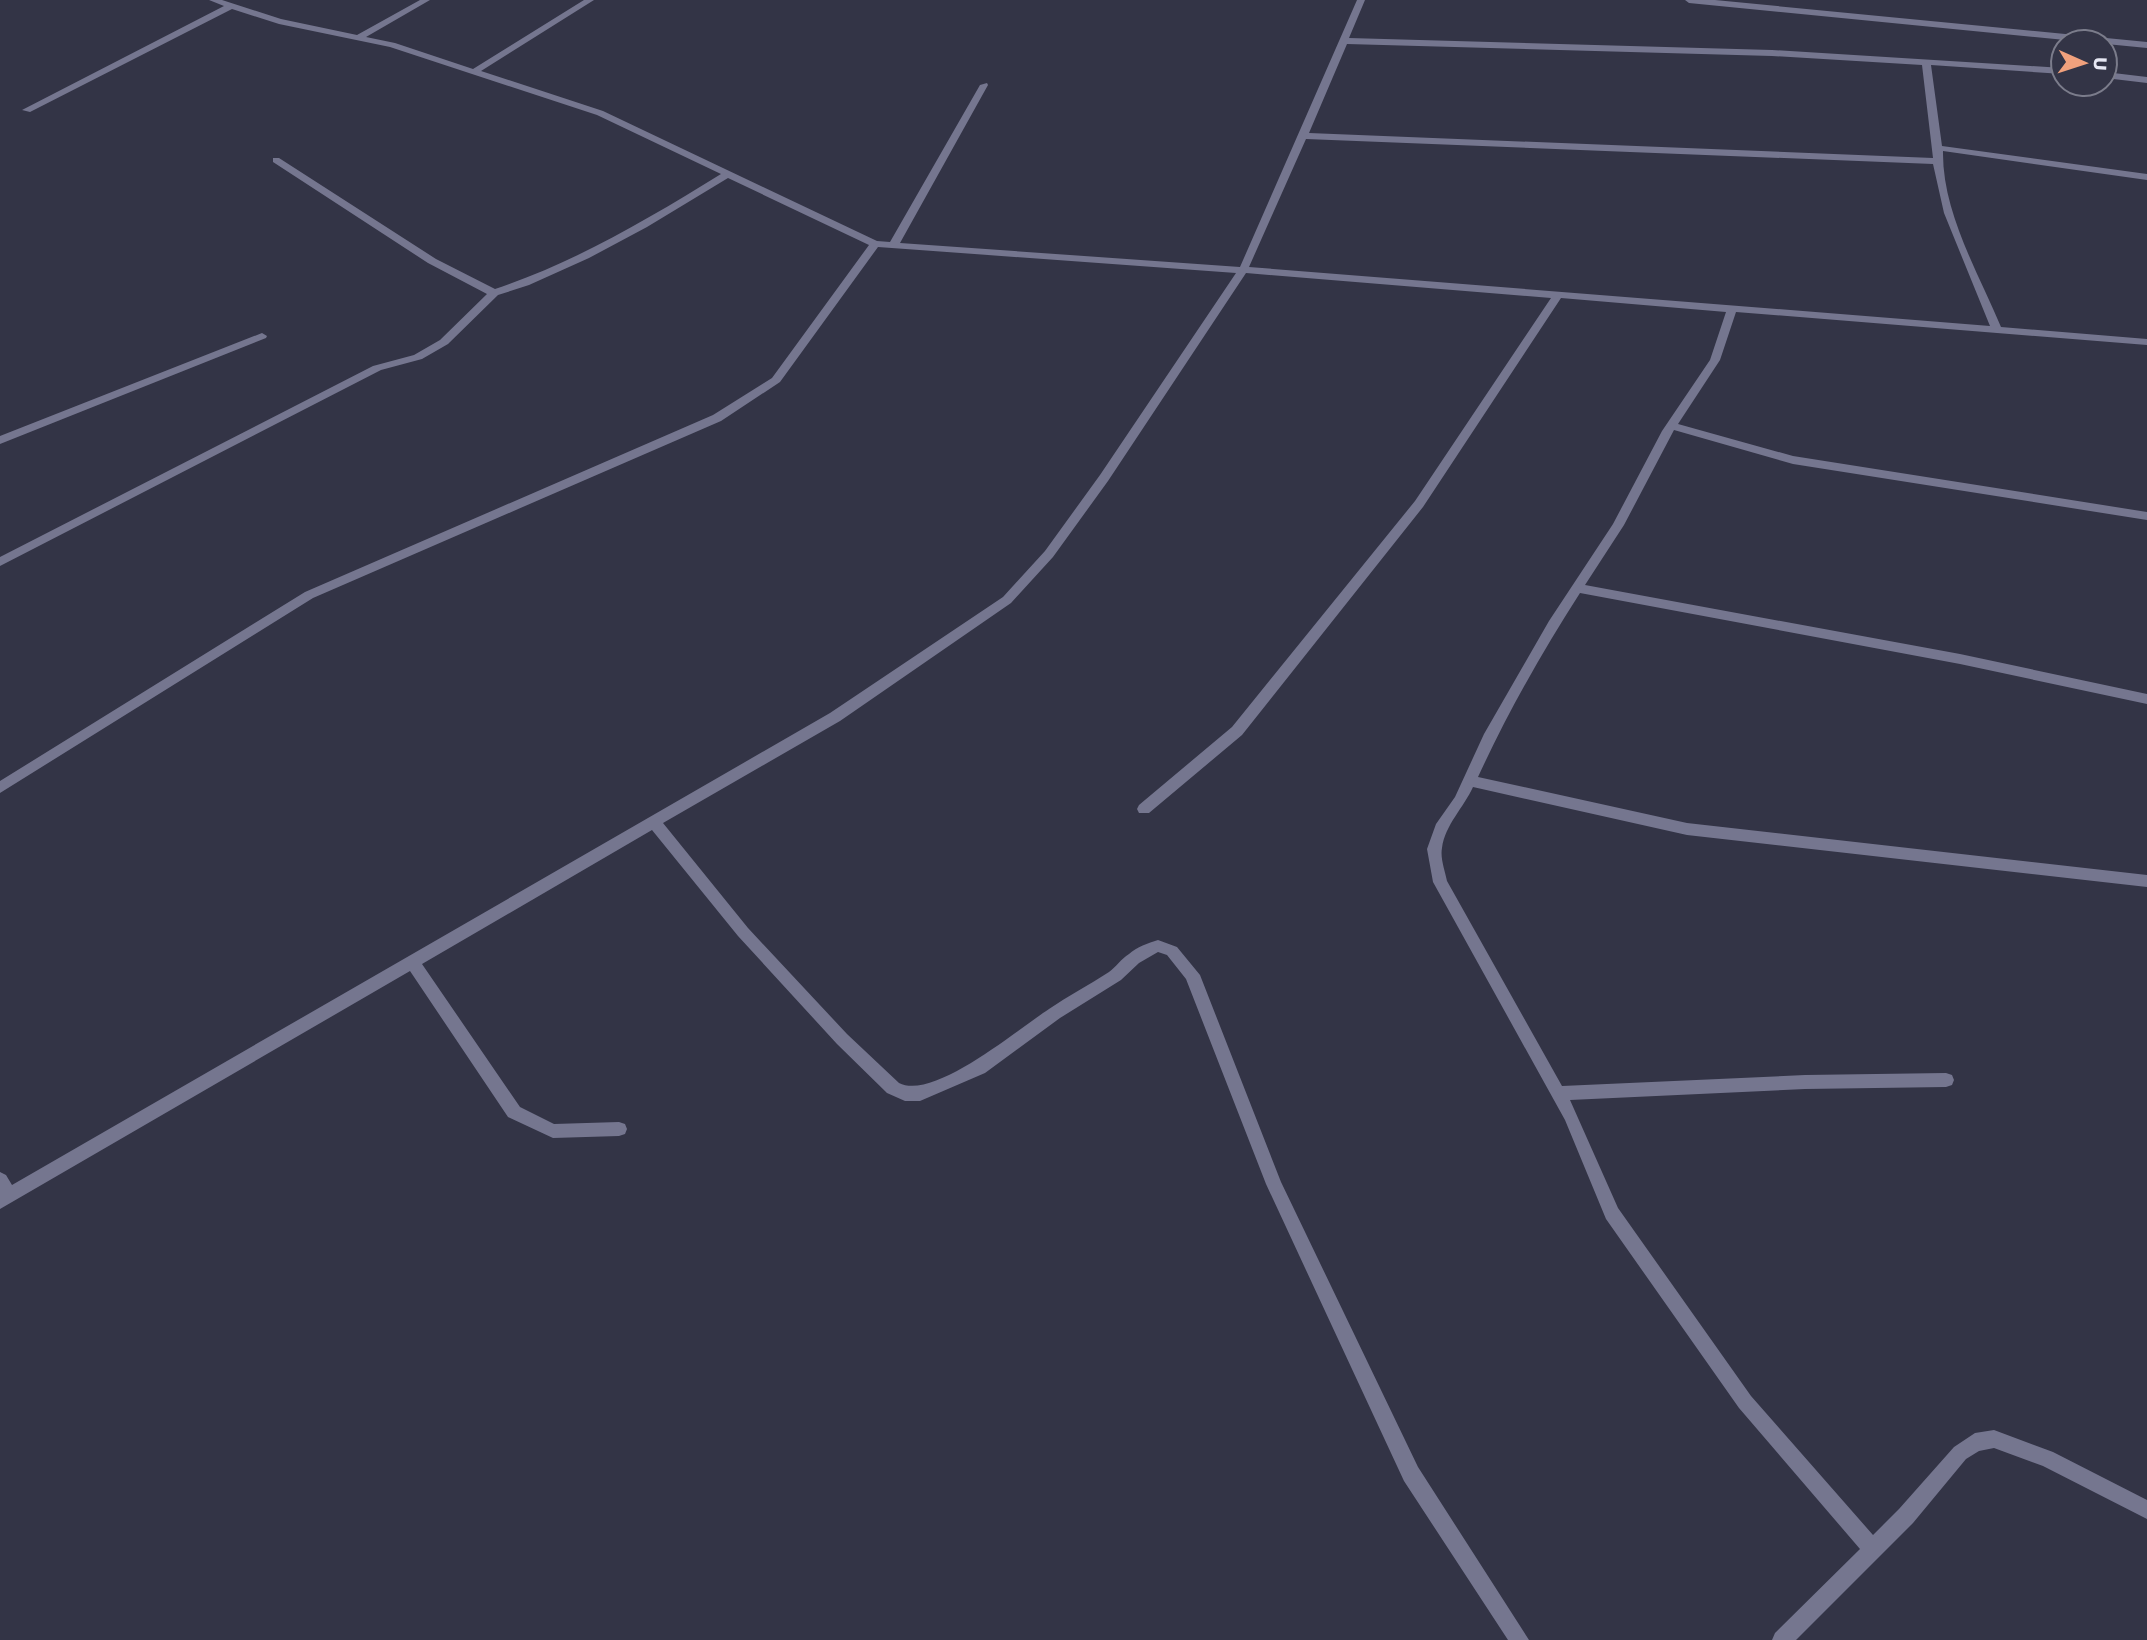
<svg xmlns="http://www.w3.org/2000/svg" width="2147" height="1640" viewBox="0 0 2147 1640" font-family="'Work Sans',sans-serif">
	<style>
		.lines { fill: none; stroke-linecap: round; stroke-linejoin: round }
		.minor { fill: #75768f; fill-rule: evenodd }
	</style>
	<rect width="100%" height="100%" fill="#333446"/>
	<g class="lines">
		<path class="minor" d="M209,0H222L281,19L357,35L420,0H430L366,37L395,43L473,69L584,0H594L481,71L603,111L877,241L890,242L980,85L987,83L988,85L900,243L1240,267L1357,0H1365L1349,38L1772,50L2063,68V74L1931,65L1942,146L2147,174V180L1943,151C1942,212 1978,272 2001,327L2147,339V345L1736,312L1720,360L1678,424L1793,456L2147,512V520L1793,464L1674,430L1624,525L1585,585L1960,654L2147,694V704L1960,664L1580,593C1542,652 1507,714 1478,777L1687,823L2147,875V887L1687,835L1473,787C1464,807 1445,825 1442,848C1440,858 1445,871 1447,881L1562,1086L1805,1075L1946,1073L1952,1075L1954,1080L1952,1085L1946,1087L1805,1089L1570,1100L1618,1208L1751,1396L1873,1535L1899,1509L1954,1447L1975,1433L1994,1430L2053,1452L2147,1500V1519L2043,1466L1994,1448L1979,1451L1966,1459L1913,1523L1796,1640H1772L1775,1633L1860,1549L1739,1408L1606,1219L1565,1120L1433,882L1427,849L1436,824L1455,797L1484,734L1549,621L1613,524L1662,431L1710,360L1726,312L1561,298L1423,507L1242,735L1149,813H1139L1137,809L1139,805L1232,727L1415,501L1551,298L1246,273L1108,481L1053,557L1011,603L840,721L663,823L748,928L847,1034L899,1083C934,1101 1018,1029 1049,1009C1068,996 1089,985 1109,972C1116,967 1121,959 1129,954C1137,947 1148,943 1158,940L1177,947L1200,975L1281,1182L1418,1467L1529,1640H1508L1404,1481L1266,1184L1186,979L1167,955L1158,952L1139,963L1121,980L1060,1018L985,1073L920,1101H905L887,1093L837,1044L738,936L652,830L422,964L520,1107L554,1124L619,1122L625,1124L627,1129L625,1134L619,1136L553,1138L508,1117L410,971L0,1209V1172L6,1175L12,1185L830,713L1003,597L1045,551L1100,475L1236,273L878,247L780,382L721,421L313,598L0,793V781L305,592L713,415L772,378L869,245L728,178L647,227L589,258L529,285L498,295L448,344L422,359L381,370L0,566V557L373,366L414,355L440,340L487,294L428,263L273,162V158H279L436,259L495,289C576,262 648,219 721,174L597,115L390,47L279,24L232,9L30,112L22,110L224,6ZM1347,44L1772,56L1922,65L1933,158L1309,133ZM1306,139L1933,164L1944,213L1990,326L1249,267Z
			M1685,0H1715L2147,42V48L1689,3Z
			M2105,72L2147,77V83L2105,78Z
			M262,333L267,336L266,338L0,444V436Z"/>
	</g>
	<g transform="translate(2084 63) rotate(93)"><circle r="33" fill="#333446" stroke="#7b7c8b" stroke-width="2"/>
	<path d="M0-5L12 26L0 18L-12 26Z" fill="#f1a17d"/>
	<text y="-10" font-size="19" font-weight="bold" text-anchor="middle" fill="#e6e7f3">U</text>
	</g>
</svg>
